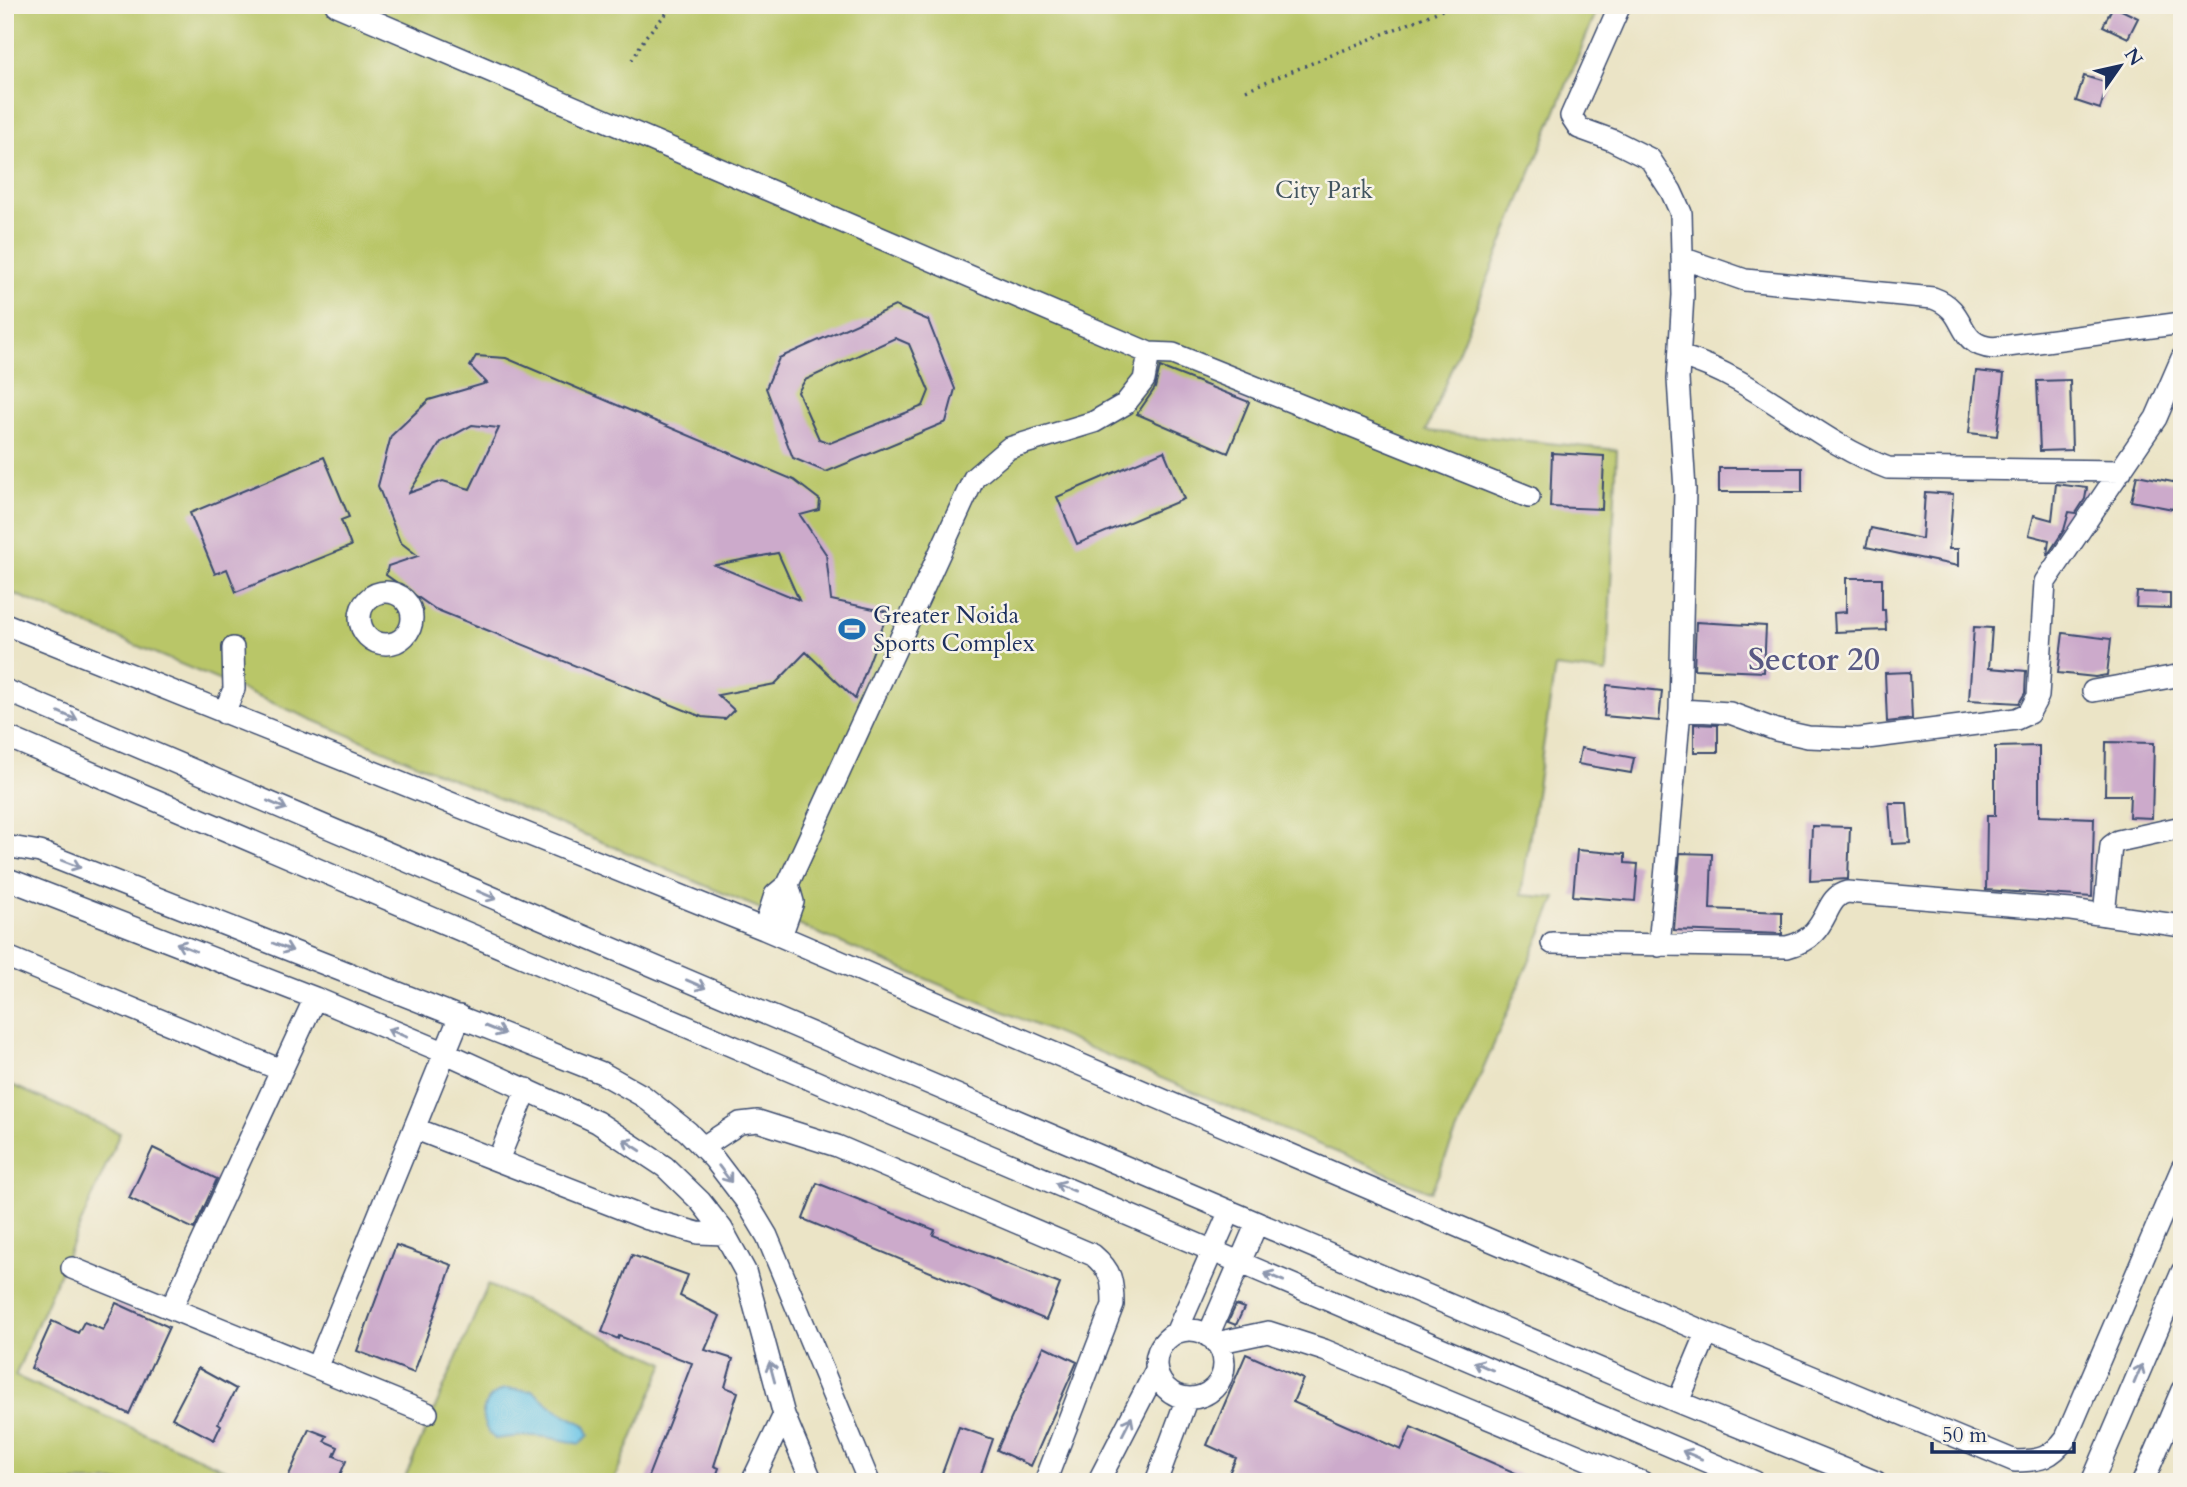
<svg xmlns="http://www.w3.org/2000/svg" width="2187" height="1487" viewBox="0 0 2187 1487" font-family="Cardo,serif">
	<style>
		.green { fill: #b9c668; stroke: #6a7a63; stroke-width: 2 }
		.water { fill: #68c4e6; stroke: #427aa2; stroke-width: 2 }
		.building { fill: #ccaacb; fill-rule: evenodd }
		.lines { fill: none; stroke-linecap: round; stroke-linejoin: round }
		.minor-casing { stroke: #3a4a6e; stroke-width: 24 }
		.path { stroke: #3a4a6e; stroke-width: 3.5; stroke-dasharray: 2 5; stroke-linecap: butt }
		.minor { stroke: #fff; stroke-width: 21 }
		.oneway { stroke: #8d97ae }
		.labels { text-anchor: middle; stroke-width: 5; stroke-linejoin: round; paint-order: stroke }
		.park-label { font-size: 24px; fill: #425560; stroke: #f7f3e8 }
		.poi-label { font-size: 24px; fill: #1b2f5e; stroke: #f7f3e8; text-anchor: start }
		.district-label { font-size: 32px; font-weight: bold; fill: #595a84; stroke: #f7f3e8 }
	</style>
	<rect width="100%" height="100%" fill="#f7f3e8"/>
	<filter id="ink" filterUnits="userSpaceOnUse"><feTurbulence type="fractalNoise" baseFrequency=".0143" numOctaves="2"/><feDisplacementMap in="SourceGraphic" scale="14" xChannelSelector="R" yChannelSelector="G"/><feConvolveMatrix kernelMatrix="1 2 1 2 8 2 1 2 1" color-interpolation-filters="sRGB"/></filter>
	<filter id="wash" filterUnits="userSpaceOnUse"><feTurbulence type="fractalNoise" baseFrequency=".00686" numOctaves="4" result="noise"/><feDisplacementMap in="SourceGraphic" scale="28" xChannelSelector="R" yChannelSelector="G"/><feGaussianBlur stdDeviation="1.57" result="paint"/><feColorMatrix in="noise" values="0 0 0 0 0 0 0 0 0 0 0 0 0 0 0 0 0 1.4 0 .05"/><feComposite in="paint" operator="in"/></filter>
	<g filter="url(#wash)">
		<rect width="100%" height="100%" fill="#ebe4c6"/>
		<path class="green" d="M5,5H404L419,11L422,5H1599L1426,431L1617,450L1607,673L1555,667L1521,895L1556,898L1431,1192L5,590Z
			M5,1082L120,1133L15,1376L254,1482H5Z
			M488,1285L665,1363L613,1482H403Z"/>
		<path class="water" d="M505,1389L533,1391L556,1410L585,1425L589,1435L580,1444C544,1435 531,1434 495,1439C476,1421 480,1399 505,1389Z"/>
		<g id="blocks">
			<path class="building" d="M2113,6L2138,18L2128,38L2103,26Z
				M2084,76L2108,83L2100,109L2076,101Z
				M895,306L928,320L955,389L946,422L826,472L793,458L766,388L779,358ZM895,338L909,344L929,391L923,406L830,443L819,439L798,392L805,380Z
				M476,356L506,358L794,480L820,500L819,510L800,515L826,554L831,600L888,612L855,699L806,652L775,684L718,695L734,710L725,719L702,717L435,609L386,575L388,566L418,556L400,542L378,486L391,436L429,400L487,383L470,366ZM472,425L499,428L470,489L443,481L409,493L441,442ZM778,553L799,600L715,565Z
				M1160,367L1249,402L1228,453L1137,414L1155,388Z
				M1976,371L2004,374L1997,436L1969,433Z
				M2070,380L2072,450L2040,451L2037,381Z
				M1164,451L1184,499L1077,544L1057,497Z
				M1552,453L1604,456L1602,509L1550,507Z
				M324,457L349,517L341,520L351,546L236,592L227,569L215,574L190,513Z
				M1719,468H1802V492H1719Z
				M2137,475L2178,483L2173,509L2131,501Z
				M2056,484L2087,488L2085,499L2076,513L2069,512L2064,530L2047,556L2049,540L2029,535L2034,515L2052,520Z
				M1925,492L1953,494L1949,549H1958V566L1866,547L1871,528L1922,539Z
				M1846,578H1882V610H1885L1886,630L1835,632L1834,613L1846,612Z
				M2137,592L2170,593V608L2136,607Z
				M1696,622L1766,626L1764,672L1694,669Z
				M1974,627L1992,628L1989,668L2026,671L2025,693L2019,703L1969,700Z
				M2063,633L2111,639L2107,675L2095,677L2058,673Z
				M1910,672L1912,719L1887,722L1885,673Z
				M1607,685L1662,691L1659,721L1604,716Z
				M1694,724L1718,725V752H1694Z
				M2106,742L2154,743L2152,818L2129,817L2130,795H2105Z
				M2039,746V816L2094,818L2092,897L1986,890L1987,816H1995V747Z
				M1581,748L1634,758L1631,773L1578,764Z
				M1889,803H1907L1910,843L1892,844Z
				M1812,826L1850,827L1848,879L1810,881Z
				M1577,850L1625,854V863L1638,864L1635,901L1573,896Z
				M1680,853L1712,854L1710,909L1782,912V934L1674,930Z
				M153,1148L217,1179L194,1229L129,1198Z
				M817,1183L935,1230L933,1235L1060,1284L1046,1320L803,1219Z
				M396,1245L452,1265L414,1373L357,1351Z
				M632,1255L688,1275L680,1296L720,1316L705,1350L733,1359L725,1387L738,1392L714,1466L719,1468L714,1482H646L692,1363L619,1336L618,1339L602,1332Z
				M116,1303L169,1327L129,1414L31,1368L52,1321L78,1333L84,1322L103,1330Z
				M1236,1305L1244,1308L1236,1325L1228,1322Z
				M1044,1346L1077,1362L1031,1466L997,1450Z
				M1246,1354L1303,1379L1293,1402L1401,1450L1411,1427L1536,1482H1225L1236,1458L1207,1445Z
				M198,1368L236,1389L218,1423L221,1425L214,1440L172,1418Z
				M959,1427L993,1439L978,1482H939Z
				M309,1429L327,1436L324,1441L338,1447L334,1456L346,1461L337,1482H286Z"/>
		</g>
	</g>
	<g filter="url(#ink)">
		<use href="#blocks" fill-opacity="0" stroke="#3a4a6e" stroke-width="2"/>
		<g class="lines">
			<g class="minor-casing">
				<path id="minor" d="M336,5L1149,353L1173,354L1529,497
					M1620,5L1571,116L1579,128L1612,140L1650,159L1671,191L1681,213L1683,295L1678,379L1685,490L1680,710L1659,946
					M1682,258L1745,280L1933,298C1970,311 1954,344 1993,348L2182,323
					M1680,356C1758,378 1813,441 1888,468L2121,471
					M360 618a26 26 0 1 1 52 0a26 26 0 1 1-52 0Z
					M5,624L764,929L1707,1333L2015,1461C2040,1461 2051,1458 2066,1438L2182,1168
					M5,690L1678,1402L1876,1482
					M2093,691L2182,675
					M1680,710L1730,713L1776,730L1808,737L1859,739L2016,719L2029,713L2038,696L2045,582L2156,418L2182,358
					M224,713L234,689L233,648
					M5,736L1755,1482
					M5,846L40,852L602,1073L643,1096L688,1132L714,1159L746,1201L767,1236L869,1482
					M5,878L315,998L446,1053L597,1122L665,1167L700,1201L722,1229L745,1271L784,1415L812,1482
					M2104,915L2111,846L2118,841L2182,827
					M764,929L775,895L788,884L974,478L1009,448L1094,422L1125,404L1144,380L1149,353
					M781,936L793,902L788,884
					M1552,943L1787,947C1832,936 1821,898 1847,892L2071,910L2182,926
					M5,956L281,1070
					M416,1129L648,1219L698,1233L725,1234
					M703,1147L740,1123L758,1121L837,1146L1093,1255C1112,1271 1113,1281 1113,1305L1045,1482
					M498,1160L527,1089
					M72,1268L427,1413
					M172,1307L315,998
					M1156 1364a34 34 0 1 1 68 0a34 34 0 1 1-68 0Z
					M1176,1333L1230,1211
					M1208,1336L1257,1223
					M1216,1343L1268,1332L1324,1350L1642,1482
					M317,1366L460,1016
					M1678,1402L1707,1333
					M752,1482L784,1415
					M1098,1482L1156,1370
					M1156,1482L1187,1398
					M2092,1482L2182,1272
					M2143,1482L2182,1390"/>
			</g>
			<path class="path" d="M632,60L646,36L674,5
				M1246,90L1454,5"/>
			<use href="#minor" class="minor"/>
		</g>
		<defs><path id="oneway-shaft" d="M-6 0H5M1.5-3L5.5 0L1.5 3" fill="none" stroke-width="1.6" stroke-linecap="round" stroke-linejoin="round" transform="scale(1.75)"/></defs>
		<g class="oneway">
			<use href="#oneway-shaft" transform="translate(68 716) rotate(23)"/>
			<use href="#oneway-shaft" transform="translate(277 805) rotate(23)"/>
			<use href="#oneway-shaft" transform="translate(71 864) rotate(21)"/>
			<use href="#oneway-shaft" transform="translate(487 895) rotate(23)"/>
			<use href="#oneway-shaft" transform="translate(186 947) rotate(-158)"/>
			<use href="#oneway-shaft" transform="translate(283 947) rotate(21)"/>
			<use href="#oneway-shaft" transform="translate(696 984) rotate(23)"/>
			<use href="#oneway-shaft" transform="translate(495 1030) rotate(22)"/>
			<use href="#oneway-shaft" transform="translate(397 1033) rotate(-157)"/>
			<use href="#oneway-shaft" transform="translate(632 1145) rotate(-147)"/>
			<use href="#oneway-shaft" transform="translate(725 1174) rotate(53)"/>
			<use href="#oneway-shaft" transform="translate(1065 1187) rotate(-157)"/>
			<use href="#oneway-shaft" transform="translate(1274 1277) rotate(-157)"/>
			<use href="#oneway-shaft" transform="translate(1483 1366) rotate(-157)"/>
			<use href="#oneway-shaft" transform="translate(772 1372) rotate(-105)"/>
			<use href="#oneway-shaft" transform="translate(2138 1374) rotate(-67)"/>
			<use href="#oneway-shaft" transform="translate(1127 1426) rotate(-63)"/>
			<use href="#oneway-shaft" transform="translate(1692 1455) rotate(-157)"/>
		</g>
	</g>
	<defs>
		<g id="stadium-bare" transform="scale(2.1)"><path d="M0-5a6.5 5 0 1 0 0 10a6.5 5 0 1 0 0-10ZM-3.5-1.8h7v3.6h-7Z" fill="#1f6fb2" stroke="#f7f3e8" stroke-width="2.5" paint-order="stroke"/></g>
	</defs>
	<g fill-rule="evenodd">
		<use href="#stadium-bare" x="852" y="629"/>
	</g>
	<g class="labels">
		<g class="park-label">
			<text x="1324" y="198">City Park</text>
		</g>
		<g class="poi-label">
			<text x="873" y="623">Greater Noida<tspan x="873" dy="28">Sports Complex</tspan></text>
		</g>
		<g class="district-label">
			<text x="1814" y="670">Sector 20</text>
		</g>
	</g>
	<rect width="2187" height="1487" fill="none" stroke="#f7f3e8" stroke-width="28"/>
	<g transform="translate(2120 66) rotate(56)" stroke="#f7f3e8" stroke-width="5" paint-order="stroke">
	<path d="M0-5L12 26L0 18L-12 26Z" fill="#1b2f5e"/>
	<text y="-10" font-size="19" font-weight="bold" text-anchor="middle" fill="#1b2f5e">N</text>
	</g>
	<path d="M1932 1442v10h142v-10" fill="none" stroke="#1b2f5e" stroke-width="3.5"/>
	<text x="1942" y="1442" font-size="21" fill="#1b2f5e" stroke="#f7f3e8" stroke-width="5" paint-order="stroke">50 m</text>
</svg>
